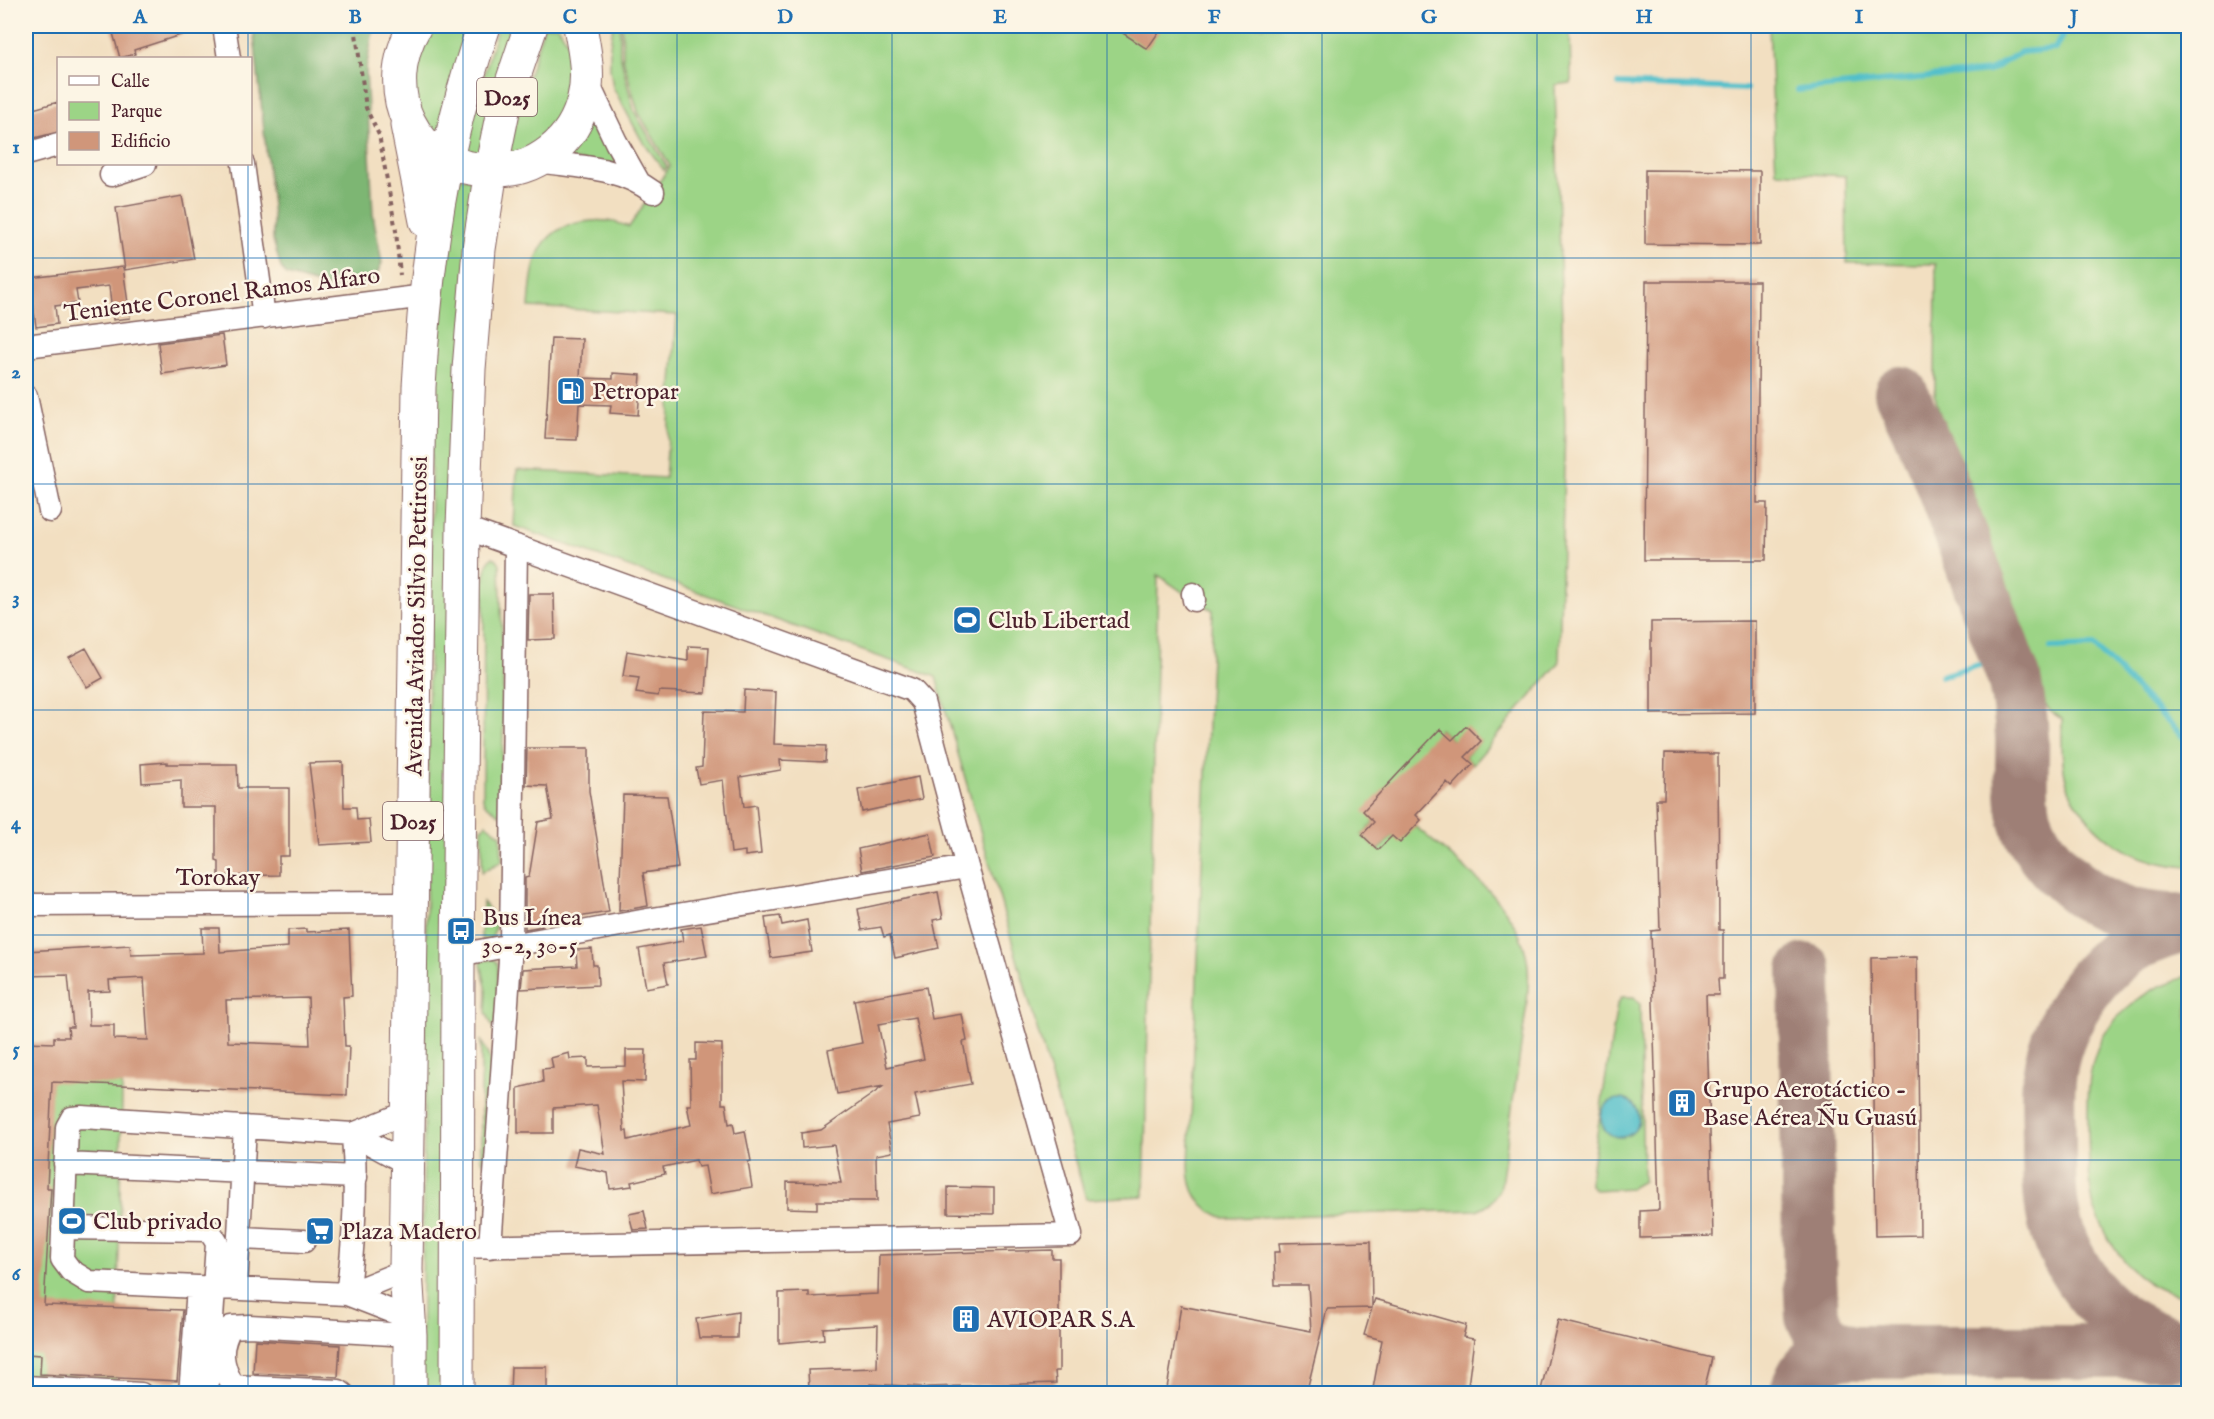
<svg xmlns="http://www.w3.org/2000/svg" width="2214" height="1419" viewBox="0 0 2214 1419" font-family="'IM FELL English',serif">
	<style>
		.green { fill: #9cd486; stroke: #737a58; stroke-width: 1.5 }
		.forest { fill: #7db673; stroke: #646a4f; stroke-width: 1.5 }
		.water { fill: #51bfca; stroke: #4e6f7a; stroke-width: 1.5 }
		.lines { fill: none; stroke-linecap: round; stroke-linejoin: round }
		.stream { stroke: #51bfca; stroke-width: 6 }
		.taxiway { stroke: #9e7f76; stroke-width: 54 }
		.building { fill: #d0967a; fill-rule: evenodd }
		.minor-casing { stroke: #856260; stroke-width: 25 }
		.highway-casing { stroke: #856260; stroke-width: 35 }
		.path { stroke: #856260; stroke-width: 4; stroke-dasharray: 4.5 4.5; stroke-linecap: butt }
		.minor { stroke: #fff; stroke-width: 22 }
		.highway { stroke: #fff; stroke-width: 33 }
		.grid { fill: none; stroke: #1f6fb2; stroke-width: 1.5; stroke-opacity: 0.55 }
		.labels { text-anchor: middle; stroke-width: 5; stroke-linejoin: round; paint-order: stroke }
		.shield { fill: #fcf5e5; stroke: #7f5f63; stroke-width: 1.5 }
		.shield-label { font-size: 22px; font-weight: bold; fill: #4a1f2b }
		.street-label { font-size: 24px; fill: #4a1f2b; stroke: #fcf5e5 }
		.poi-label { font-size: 24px; fill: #4a1f2b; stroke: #fcf5e5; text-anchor: start }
		.neatline { fill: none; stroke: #1f6fb2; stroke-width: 2 }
		.grid-label { font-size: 20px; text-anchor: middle; font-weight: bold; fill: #1f6fb2 }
	</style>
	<rect width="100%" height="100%" fill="#fcf5e5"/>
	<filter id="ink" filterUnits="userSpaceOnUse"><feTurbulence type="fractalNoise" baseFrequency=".0167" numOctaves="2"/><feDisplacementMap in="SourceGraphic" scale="12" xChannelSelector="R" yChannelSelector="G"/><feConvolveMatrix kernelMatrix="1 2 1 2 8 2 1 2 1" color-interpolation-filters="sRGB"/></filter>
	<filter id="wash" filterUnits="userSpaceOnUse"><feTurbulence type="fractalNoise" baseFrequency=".008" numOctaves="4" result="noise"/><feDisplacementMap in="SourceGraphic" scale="24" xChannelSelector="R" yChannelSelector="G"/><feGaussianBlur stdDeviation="1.35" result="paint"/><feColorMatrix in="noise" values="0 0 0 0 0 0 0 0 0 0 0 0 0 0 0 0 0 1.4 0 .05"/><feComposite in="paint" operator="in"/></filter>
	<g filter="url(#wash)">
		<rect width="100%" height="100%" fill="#f2dfc1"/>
		<path class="green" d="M427,26H473L439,142L409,92Z
			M498,26H520L483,160L461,156Z
			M544,26H558L572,50L573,103L539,146L507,157L524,90Z
			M613,26H620V54L634,111L667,167L664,170L641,139L613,87L610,69V45Z
			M622,26H1570L1571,83L1555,85L1565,425L1559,663L1473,764L1465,757L1480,741L1452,740L1440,729L1374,822L1362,835L1379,850L1392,836L1415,826C1456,862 1512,898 1526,954C1530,970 1528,988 1527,1004L1501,1185C1495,1199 1491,1205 1476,1210L1224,1218C1199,1208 1189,1192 1189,1165L1213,610L1194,600L1158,575L1144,1196L1086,1199L936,677L514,526L517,470L665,478L677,315L529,307C532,266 535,229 583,222C599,219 614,220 629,227L670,166L638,112L623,59Z
			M1769,26H2188V867C2148,864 2110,849 2085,815C2078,806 2070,795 2067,783C2061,762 2062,741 2062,719L2051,712L2045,704L2016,620L1940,415L1935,396V378L1936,264L1847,263L1846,176L1776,172Z
			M589,112L622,167L558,158Z
			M455,178H473L446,1393L421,1394L432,376Z
			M28,229L35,270L26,272V230Z
			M493,557L497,559L500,564L504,716L500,803L502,816L484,803L483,799L484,581L488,562Z
			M486,824L501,835L502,861L482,872V828Z
			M483,902C495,916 500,922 491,939L483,940L481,936Z
			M494,959L498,964L497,1037L486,1012L487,991L481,964L482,961Z
			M2188,977V1296C2147,1292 2118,1262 2102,1225C2099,1218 2094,1211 2093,1204C2088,1180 2089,1156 2088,1132C2088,1106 2087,1079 2095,1055C2108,1015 2149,985 2188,977Z
			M1622,997H1634L1640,1004L1643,1181L1631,1188L1595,1190L1590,1185V1179L1617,1005Z
			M481,1040L492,1064L486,1160L483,1162L481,1159Z
			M26,1047L123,1048L116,1393L26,1394Z"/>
		<path class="forest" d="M253,26H374L366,69L373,215L382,263L375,278L360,287L342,291L287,275L281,268L273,240V216Z"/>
		<path class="water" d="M1601 1118a19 19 0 1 1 38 0a19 19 0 1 1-38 0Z"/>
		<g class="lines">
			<path class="stream" d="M1619,84L1746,89
				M1798,90L1989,71L2021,52L2055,49L2067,26
				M2051,648L2094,646L2183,737H2188
				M1941,676L1979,665"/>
			<path class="taxiway" d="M1901,393L1935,465L2014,678C2018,697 2021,716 2022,737C2023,759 2020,783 2023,805C2027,851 2079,898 2121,911C2143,919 2165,920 2188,921
				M2188,925C2171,929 2154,935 2137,943C2091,967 2053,1029 2049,1080C2047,1100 2049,1120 2049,1140C2049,1203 2049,1237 2089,1290C2113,1323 2152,1338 2188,1351
				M1805,970L1809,1252L1812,1317L1820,1332L1829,1342L1850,1352
				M1796,1394C1805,1362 1820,1356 1850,1352H2175"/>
		</g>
		<g id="blocks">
			<path class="building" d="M111,26H199V29L134,50L135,54L120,58Z
				M1112,26H1163L1147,49Z
				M58,102V132L26,140V111Z
				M1645,170L1760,171V245L1645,244Z
				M182,196L194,259L125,270L116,208Z
				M123,267L130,318L113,320L109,286L76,290L78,303L55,306L57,324L36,327L30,278Z
				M1646,281H1759L1757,503H1767L1766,560H1644Z
				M222,335L226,365L162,374L158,343Z
				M551,338L582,339L580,378L613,379V373L641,375L638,415L610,413L611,405L579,404L577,440L545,439Z
				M529,594H554L555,639L528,640Z
				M1755,621V713L1651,714V622Z
				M688,646L709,647L706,693L659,691L658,696L636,693L639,678L623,676L627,651L688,661Z
				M86,648L103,678L87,687L69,657Z
				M744,690L776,692L774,744L826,746L825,762L780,760L781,770L740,777L744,807L756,805L761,854L745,856V851L731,853L723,780L699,784L696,768L702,767L704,711L743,712Z
				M1466,726L1481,741L1465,757L1473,764L1452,787L1447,782L1416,815L1421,820L1400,843L1392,836L1378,850L1362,835L1374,822L1363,811L1440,729L1452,740Z
				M527,748H589V791L609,912L542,923V926L525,929V878L529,877L538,822L553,819L547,786L526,785Z
				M1665,753L1718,754L1719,930H1723V979H1718L1719,995H1706L1713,1236L1640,1238V1211L1659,1210L1651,931L1660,930L1656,799H1664Z
				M167,762V764H237L238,788H289V856H279V875L219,876V862L216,861V807H181V780L142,783L141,764Z
				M343,762L344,807H356L357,820L369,819L371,842L319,845L309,763Z
				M918,777L922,799L862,812L858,790Z
				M623,795L667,796L678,868L643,873L648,906L619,911Z
				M930,833L935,857L862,871L858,849Z
				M938,892L943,918L933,920L939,948L895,958L890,935L884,937L881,927L862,930L858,909Z
				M780,916L782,925L807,920L812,952L771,958L765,918Z
				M701,926L707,956L664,963L668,984L646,988L639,949L683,941L681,929Z
				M202,928H219L220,952L288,947V930L306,929V932L349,930L352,996L343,997L345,1046H349L347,1095L52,1082L47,1188H51L44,1305L183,1310L177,1381L40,1374L41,1355L26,1354V1042L54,1043V1037H69L68,1027H73L68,975L26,976V951L130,945L131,955L203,953ZM144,978L148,1040L114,1039V1025H89L88,992L110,991L109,980ZM308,998L310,1045L228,1042L226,1000Z
				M592,949L593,965H597L598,985L521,989L523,969L577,966L576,950Z
				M1917,957L1920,1235L1875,1236L1871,958Z
				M926,987L932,1019L962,1014L967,1041L963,1042L971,1084L915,1094L920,1118L887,1124L892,1152L876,1155L877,1201H817V1209L787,1208V1182L841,1183L834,1145L802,1148L801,1133L821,1130L884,1086L837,1094L828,1050L862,1043L854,1000ZM915,1018L924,1059L887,1067L878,1024Z
				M696,1043L722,1044V1104H726L729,1124L733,1123L735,1133L745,1131L751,1161L748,1162L752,1187L710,1194L705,1166L698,1167L696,1160L663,1167L665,1174L631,1182L632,1186L610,1189L608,1173L574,1166L578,1148L605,1154L597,1105L553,1108V1133H518V1088L543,1082L542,1069L553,1068L551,1058L569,1053L570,1059L588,1058V1067L626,1066V1050H646L645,1082L621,1081L624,1131H627L628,1140L691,1125L687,1105H691L690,1060H696Z
				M948,1187L994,1188V1214L948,1213Z
				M644,1211L648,1229L633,1230L629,1214Z
				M1371,1241L1372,1307L1375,1299L1466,1325L1463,1337L1474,1339L1467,1394H1372L1382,1340L1364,1335L1372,1308L1327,1309L1306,1394H1166L1181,1306L1311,1331L1308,1285H1275L1274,1252H1280L1279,1243Z
				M1052,1250V1258H1059V1371H1055L1056,1383L927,1387L871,1384V1387L809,1389L808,1370L877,1368L878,1325L823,1328L824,1339L779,1343V1293L809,1292V1297L878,1294L879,1255Z
				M738,1312L737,1338H699L696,1319Z
				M1558,1320L1712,1358L1703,1394H1540Z
				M255,1340L340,1345L338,1377L253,1373Z
				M511,1367H547V1394H510Z"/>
		</g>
	</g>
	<g filter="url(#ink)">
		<use href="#blocks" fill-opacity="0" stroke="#856260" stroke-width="1.5"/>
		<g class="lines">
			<g class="minor-casing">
				<path id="minor" d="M224,26L229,58
					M587,81L616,142L638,181
					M26,154L58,145
					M537,161C578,167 618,166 653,192
					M243,164L264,317
					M111,175L145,164
					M26,346L425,296
					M26,396L50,511
					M1193,594L1194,600
					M26,905L411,903
					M458,955L647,920L967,867
					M353,1134L408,1112
					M65,1164L356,1177
					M408,1164L353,1134L82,1117L72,1118L67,1127L62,1259L71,1271L89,1282L347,1294L409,1318
					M63,1228L209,1230L217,1243L207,1394
					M240,1238L304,1241
					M458,1247L1071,1235L967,867L923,702L912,690L463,527
					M490,1247L511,945L516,546
					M236,1289L245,1127
					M347,1294C355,1238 357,1190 353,1134
					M347,1294L406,1270
					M26,1387L141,1394
					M190,1394L198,1288
					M343,1394L339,1391L233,1386C222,1365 218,1349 231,1327L249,1326L410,1335"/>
			</g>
			<g class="highway-casing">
				<path id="highway" d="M415,26C377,91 412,170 491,170C514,171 532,166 551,151C568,138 579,120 584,98C590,74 584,49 580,26
					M407,125L426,221
					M410,1394V1335L406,1270L419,387C426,259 442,147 484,26
					M457,1394L458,955L463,527L469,369L479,249L491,170L504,106L531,26"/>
			</g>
			<path class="path" d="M355,26L366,108L379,135L396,231L400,275"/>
			<use href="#minor" class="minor"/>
			<use href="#highway" class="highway"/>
		</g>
	</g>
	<path class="grid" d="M248,26V58M463,26V1394M677,26V1394M892,26V1394M1107,26V1394M1322,26V1394M1537,26V1394M1751,26V1394M1966,26V1394M248,164V1394M26,258H2188M26,484H2188M26,710H2188M26,935H2188M26,1160H2188"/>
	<defs>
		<g id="fuel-square" transform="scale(1.5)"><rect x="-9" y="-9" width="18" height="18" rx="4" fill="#1f6fb2" stroke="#fcf5e5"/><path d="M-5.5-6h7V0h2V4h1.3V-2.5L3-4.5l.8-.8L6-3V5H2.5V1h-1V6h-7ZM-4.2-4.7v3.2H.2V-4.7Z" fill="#fff"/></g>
		<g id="stadium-square" transform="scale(1.5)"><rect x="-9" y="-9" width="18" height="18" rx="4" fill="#1f6fb2" stroke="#fcf5e5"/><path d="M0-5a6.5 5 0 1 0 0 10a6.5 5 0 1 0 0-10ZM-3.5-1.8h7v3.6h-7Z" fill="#fff"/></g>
		<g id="bus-square" transform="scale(1.5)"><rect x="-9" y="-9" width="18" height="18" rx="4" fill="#1f6fb2" stroke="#fcf5e5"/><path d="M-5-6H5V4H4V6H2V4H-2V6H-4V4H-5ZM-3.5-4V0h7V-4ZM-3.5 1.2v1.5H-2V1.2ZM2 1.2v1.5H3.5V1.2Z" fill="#fff"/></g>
		<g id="building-square" transform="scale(1.5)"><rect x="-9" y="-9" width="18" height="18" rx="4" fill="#1f6fb2" stroke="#fcf5e5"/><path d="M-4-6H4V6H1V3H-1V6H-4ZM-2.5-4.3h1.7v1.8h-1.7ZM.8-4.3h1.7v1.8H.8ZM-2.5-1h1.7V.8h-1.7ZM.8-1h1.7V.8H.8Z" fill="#fff"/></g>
		<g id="supermarket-square" transform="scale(1.5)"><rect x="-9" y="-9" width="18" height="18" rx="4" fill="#1f6fb2" stroke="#fcf5e5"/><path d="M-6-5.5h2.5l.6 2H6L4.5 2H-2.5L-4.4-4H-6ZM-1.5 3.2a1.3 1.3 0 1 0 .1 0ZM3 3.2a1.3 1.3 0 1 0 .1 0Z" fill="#fff"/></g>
	</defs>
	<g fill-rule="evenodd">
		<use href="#fuel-square" x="571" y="391"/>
		<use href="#stadium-square" x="967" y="620"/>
		<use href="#bus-square" x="461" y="931"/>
		<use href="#building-square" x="1682" y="1103"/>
		<use href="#stadium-square" x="72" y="1221"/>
		<use href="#supermarket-square" x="320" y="1231"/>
		<use href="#building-square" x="966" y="1319"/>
	</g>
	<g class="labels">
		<g class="shield">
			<rect x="477" y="78" width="60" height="38" rx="4.5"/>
			<rect x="383" y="802" width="60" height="38" rx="4.5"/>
		</g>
		<g class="shield-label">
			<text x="507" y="105">D025</text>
			<text x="413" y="829">D025</text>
		</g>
		<g class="street-label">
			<text transform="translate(222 294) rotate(-7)" y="8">Teniente Coronel Ramos Alfaro</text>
			<text transform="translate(416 616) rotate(-89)" y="8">Avenida Aviador Silvio Pettirossi</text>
			<text x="218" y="885">Torokay</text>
		</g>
		<g class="poi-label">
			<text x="592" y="399">Petropar</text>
			<text x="988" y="628">Club Libertad</text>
			<text x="482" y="925">Bus Línea<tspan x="482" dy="28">30-2, 30-5</tspan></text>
			<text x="1703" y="1097">Grupo Aerotáctico -<tspan x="1703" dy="28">Base Aérea Ñu Guasú</tspan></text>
			<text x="93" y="1229">Club privado</text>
			<text x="341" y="1239">Plaza Madero</text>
			<text x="987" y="1327">AVIOPAR S.A</text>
		</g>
	</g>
	<rect width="2214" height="1419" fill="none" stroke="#fcf5e5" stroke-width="66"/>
	<rect x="57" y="57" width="195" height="108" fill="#fcf5e5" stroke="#b59f9b" stroke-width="1.5"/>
	<rect x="69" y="76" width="30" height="9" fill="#ffffff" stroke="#b59f9b" stroke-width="1.5"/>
	<text x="111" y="87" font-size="18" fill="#4a1f2b">Calle</text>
	<rect x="69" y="102" width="30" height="18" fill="#9cd486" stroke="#b59f9b" stroke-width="1.5"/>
	<text x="111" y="117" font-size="18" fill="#4a1f2b">Parque</text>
	<rect x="69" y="132" width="30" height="18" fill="#d0967a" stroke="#b59f9b" stroke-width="1.5"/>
	<text x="111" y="147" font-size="18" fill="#4a1f2b">Edificio</text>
	<rect x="33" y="33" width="2148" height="1353" class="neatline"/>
	<g class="grid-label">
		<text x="140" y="23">A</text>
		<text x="355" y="23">B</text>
		<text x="570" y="23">C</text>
		<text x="785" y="23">D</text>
		<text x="1000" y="23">E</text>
		<text x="1214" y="23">F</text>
		<text x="1429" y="23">G</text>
		<text x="1644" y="23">H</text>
		<text x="1859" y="23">I</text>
		<text x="2074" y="23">J</text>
		<text x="16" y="153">1</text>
		<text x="16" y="378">2</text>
		<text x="16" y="604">3</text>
		<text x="16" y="829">4</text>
		<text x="16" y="1055">5</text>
		<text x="16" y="1280">6</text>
	</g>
</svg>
